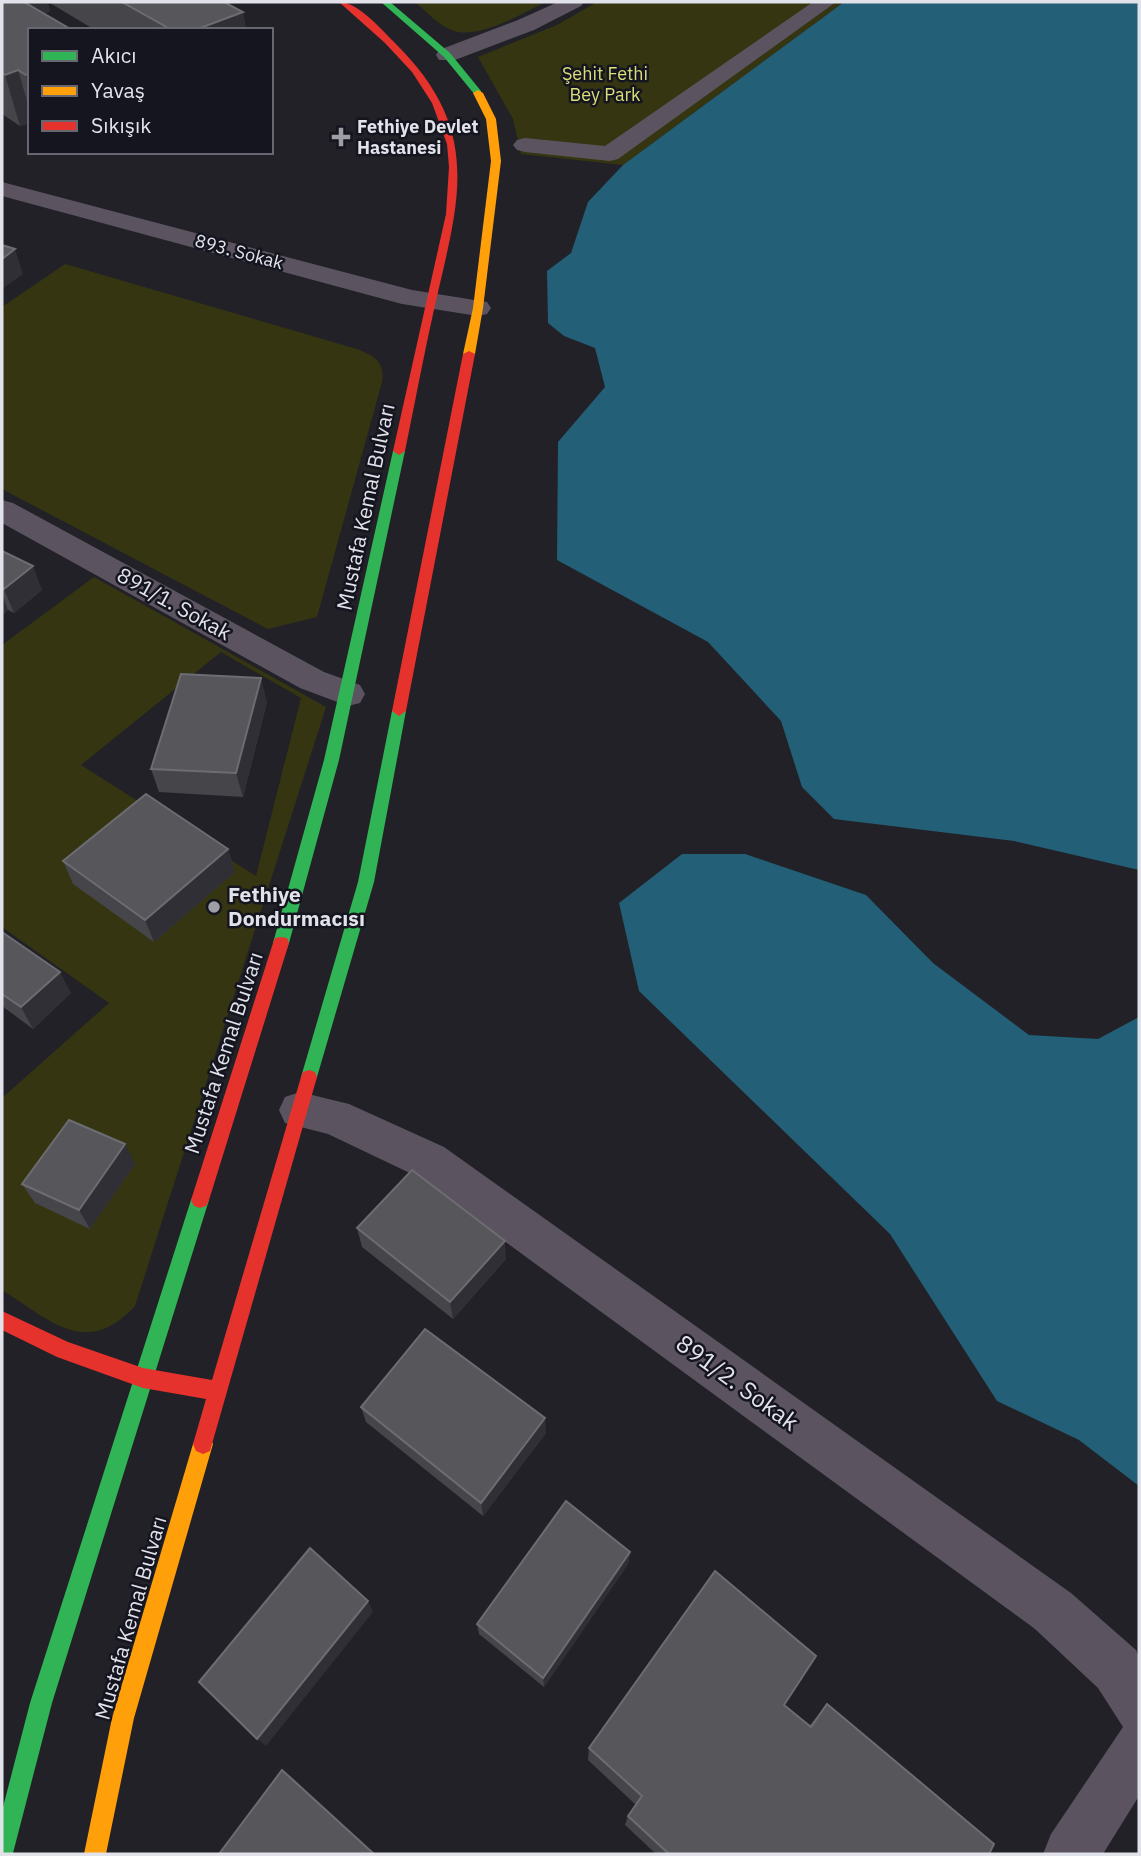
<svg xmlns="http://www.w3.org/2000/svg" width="1141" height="1856" viewBox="0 0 1141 1856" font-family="'IBM Plex Sans',sans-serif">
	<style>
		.green { fill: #353611; fill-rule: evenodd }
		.water { fill: #235f76 }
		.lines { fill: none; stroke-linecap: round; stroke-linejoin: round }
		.street { fill: #5b5460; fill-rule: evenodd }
		.fast { fill: #30b455; fill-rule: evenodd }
		.slow { fill: #ff9f0a; fill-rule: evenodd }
		.jam { fill: #e5322d; fill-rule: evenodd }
		.wall { fill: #45454a }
		.shaded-wall { fill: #2f2f35 }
		.building { fill: #56565b; stroke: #6c6c72; stroke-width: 2 }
		.poi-dot { fill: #9e9ea6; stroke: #151520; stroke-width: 2.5 }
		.labels { text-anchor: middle; stroke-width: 5; stroke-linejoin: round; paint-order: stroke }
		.far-park-label { font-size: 18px; fill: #dbde79; stroke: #151520 }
		.far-poi-label { font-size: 18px; font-weight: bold; fill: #e2e2eb; stroke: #151520; text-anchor: start }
		.far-street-label { font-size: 18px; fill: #e2e2eb; stroke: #151520 }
		.street-label { font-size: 21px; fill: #e2e2eb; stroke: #151520 }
		.poi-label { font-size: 21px; font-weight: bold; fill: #e2e2eb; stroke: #151520; text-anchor: start }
		.near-street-label { font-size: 24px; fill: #e2e2eb; stroke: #151520 }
	</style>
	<rect width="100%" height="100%" fill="#212127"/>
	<path class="green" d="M415,2H546C523,13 480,39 454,31C440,27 426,11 415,2Z
		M597,2H844L623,165L521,154L513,119L478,57L557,25Z
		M65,264L357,349C374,356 385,361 382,382L317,617L268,629L2,489V307Z
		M94,577L326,707L135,1306C86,1359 50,1320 2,1290V1098L109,1003L2,927V645ZM221,652L301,698L256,876L81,765Z"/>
	<path class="water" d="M844,2H1139V870L1014,841L834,819L802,787L781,721L708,642L557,560L558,442L605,387L595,348L564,336L548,323L547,271L571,253L588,202L623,165Z
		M682,854H745L866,895L933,963L1029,1035L1098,1039L1139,1017V1486L1079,1440L997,1401L890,1234L639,991L619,903Z"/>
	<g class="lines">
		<path class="street" d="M558,2H584L581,6L534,30L455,60H439L436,55L439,50L518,20Z
			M813,2H836L618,159L610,161L525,152L517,150L513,145L517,140L525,138L605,146Z
			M2,182L412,290L487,302L491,308L487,314L478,316L402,304L2,196Z
			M2,500L13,503L324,672L360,685L365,694L360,703L348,706L300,688L2,523Z
			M300,1092L349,1104L444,1147L1071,1593L1136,1650L1139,1657V1796L1103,1854H1043L1051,1834L1123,1727L1098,1688L1035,1629L414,1175L328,1134L285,1123L279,1110L285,1097Z"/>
		<path class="fast" d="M381,2H390L450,53L481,91V95H475L444,57Z
			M399,447L405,451L339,760L289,943L287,948H275L273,943L324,760L393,451Z
			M399,706L406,711L374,882L317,1077L315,1082L309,1084L303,1082L301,1077L358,882L392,711Z
			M200,1192L206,1194L209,1200L52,1703L13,1853L2,1854V1811L30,1703L191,1200L194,1194Z"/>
		<path class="slow" d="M478,90L483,93L496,119L501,161L483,308L475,354L469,357L463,354L473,308L491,161L486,119L473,93Z
			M203,1434L210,1437L213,1444L134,1718L106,1854H84L112,1718L193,1444L196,1437Z"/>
		<path class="jam" d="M339,2C358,2 380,28 393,41C483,129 460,196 435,305C424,354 415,402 405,451L399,455L393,451L446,214L449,167L447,144L432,103L412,72L385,43Z
			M469,351L475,354L406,711L399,716L392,711L463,354Z
			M281,937L287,938L289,943L209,1200L206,1206L200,1208L194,1206L191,1200L273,943L275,938Z
			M309,1070L315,1072L317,1077L210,1451L203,1454L196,1451L193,1444L206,1399L143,1388L57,1357L2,1330V1311L68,1342L143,1368L212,1380L301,1077L303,1072Z"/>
	</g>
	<path class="wall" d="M2,2H229L230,5L243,12L246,30H95L50,3L48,4L50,11L46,13V15L30,30V123L20,126L2,114Z
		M2,551L42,590L14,613L8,610L2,615Z
		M267,702L243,797L159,792L151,769Z
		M228,849L235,872L154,942L73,884L63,861Z
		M2,932L71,993L33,1029L2,1006Z
		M135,1164L90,1229L35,1203L22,1184Z
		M357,1228L506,1259L453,1319L362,1247Z
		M361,1407L546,1433L483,1516L366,1422Z
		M630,1552L628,1564L544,1687L479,1634L477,1624Z
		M827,1704L989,1854H656L625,1825L628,1816L636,1805L588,1760L589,1748L809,1726Z"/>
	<path class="shaded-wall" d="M12,2H49L50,3L48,4L50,11L46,13V16Z
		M215,2H229L232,16L243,12L246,30H195Z
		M18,70L30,111V123L20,126L5,75Z
		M30,74V87L26,75Z
		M15,249L23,274L2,289V259Z
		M33,566L42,590L14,613L4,589Z
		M2,594L8,610L2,615Z
		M261,678L267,702L243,797L236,773Z
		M228,849L235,872L154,942L145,920Z
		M60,972L71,993L33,1029L21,1007Z
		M125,1144L135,1164L90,1229L79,1210Z
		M505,1241L506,1259L453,1319L450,1302Z
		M545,1418L546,1433L483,1516L481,1503Z
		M630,1552L628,1564L544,1687L543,1678Z
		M368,1601L373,1612L266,1746L257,1739Z
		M282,1770L294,1779L375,1854H374Z"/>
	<path class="building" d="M2,2H24L72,30H30V74L26,75L18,70L5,75L2,73Z
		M122,2H224L243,12L195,30H172Z
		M2,245L15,249L2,259Z
		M2,551L33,566L4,589L2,587Z
		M181,674L261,678L236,773L151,769Z
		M146,794L228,849L145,920L63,861Z
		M2,932L60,972L21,1007L2,994Z
		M69,1120L125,1144L79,1210L22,1184Z
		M412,1170L505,1241L450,1302L357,1228Z
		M425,1329L545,1418L481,1503L361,1407Z
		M566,1501L630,1552L543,1678L477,1624Z
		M310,1548L368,1601L257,1739L199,1682Z
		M715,1571L816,1656L784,1705L811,1727L827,1704L994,1844L989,1854H669L628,1816L642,1796L589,1748Z
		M282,1770L374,1854H219Z"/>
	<g class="poi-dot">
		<path d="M337.5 126.5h7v7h7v7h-7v7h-7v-7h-7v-7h7z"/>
		<circle cx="214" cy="907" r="7"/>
	</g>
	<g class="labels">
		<g class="far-park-label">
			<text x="605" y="80">Şehit Fethi<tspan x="605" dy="21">Bey Park</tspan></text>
		</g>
		<g class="far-poi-label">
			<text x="357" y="133">Fethiye Devlet<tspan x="357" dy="21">Hastanesi</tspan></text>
		</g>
		<g class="far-street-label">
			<text transform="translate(239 252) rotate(15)" y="6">893. Sokak</text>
		</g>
		<g class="street-label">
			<text transform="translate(366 507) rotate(-78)" y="7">Mustafa Kemal Bulvarı</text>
			<text transform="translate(174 604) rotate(29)" y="7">891/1. Sokak</text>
			<text transform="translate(224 1053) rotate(-72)" y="7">Mustafa Kemal Bulvarı</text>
			<text transform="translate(131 1618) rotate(-74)" y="7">Mustafa Kemal Bulvarı</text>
		</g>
		<g class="poi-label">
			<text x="228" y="902">Fethiye<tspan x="228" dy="24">Dondurmacısı</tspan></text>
		</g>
		<g class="near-street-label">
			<text transform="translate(737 1383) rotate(36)" y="8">891/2. Sokak</text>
		</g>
	</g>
	<rect width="1141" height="1856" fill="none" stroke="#e2e2eb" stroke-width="7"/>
	<rect x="28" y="28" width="245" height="126" fill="#151520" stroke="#676771" stroke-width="2"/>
	<rect x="42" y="51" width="35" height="10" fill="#30b455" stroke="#676771" stroke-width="2"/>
	<text x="91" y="63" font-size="21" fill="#e2e2eb">Akıcı</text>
	<rect x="42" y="86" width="35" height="10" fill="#ff9f0a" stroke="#676771" stroke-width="2"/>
	<text x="91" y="98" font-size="21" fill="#e2e2eb">Yavaş</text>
	<rect x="42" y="121" width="35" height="10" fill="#e5322d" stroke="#676771" stroke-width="2"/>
	<text x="91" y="133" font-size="21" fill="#e2e2eb">Sıkışık</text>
</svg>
